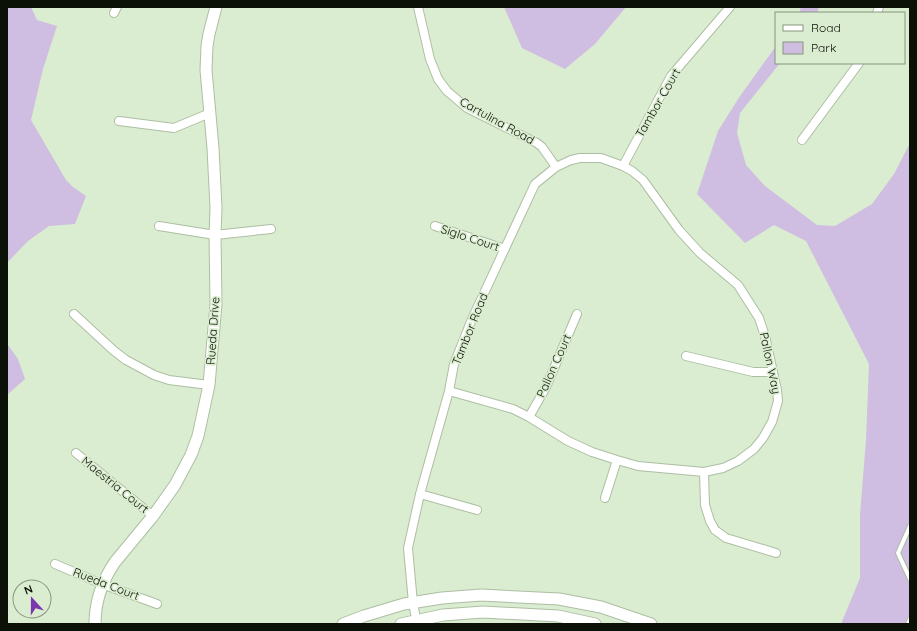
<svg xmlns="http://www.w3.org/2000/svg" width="917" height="631" viewBox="0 0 917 631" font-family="Quicksand,sans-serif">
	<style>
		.green { fill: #cfbde2 }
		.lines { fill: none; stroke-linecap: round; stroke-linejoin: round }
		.lane-casing { stroke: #adbea3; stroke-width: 6 }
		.street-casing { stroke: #adbea3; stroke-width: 10 }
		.secondary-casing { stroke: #adbea3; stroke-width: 13 }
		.lane { stroke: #fff; stroke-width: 4 }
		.street { stroke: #fff; stroke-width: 8 }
		.secondary { stroke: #fff; stroke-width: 11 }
		.labels { text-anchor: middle; stroke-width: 3.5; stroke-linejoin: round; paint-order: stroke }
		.street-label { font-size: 12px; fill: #0b1107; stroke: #dbedd0 }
	</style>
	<rect width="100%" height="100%" fill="#dbedd0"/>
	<path class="green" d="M7,7H31L37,20L57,26L43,69L31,120L66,180L73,187L86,196L75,224L49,226L28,241L7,263Z
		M504,7H626L595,44L565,69L522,48Z
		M801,7H819L817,13H799Z
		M776,46V63H780L740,113L737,133L746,165L765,186L817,225L835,226L872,204L894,174L910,143V624H841L860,578V515L866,440L869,364L806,241L774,225L745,243L697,194L718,131L740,96Z
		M7,340L8,345L18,359L25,379L7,395Z"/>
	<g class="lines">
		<g class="lane-casing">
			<path id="lane" d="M910,526L898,553L910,579
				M908,624L910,619"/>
		</g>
		<g class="street-casing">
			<path id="street" d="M418,7L430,59L438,79L447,91L467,108L537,143L542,147L556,167
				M114,13L117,7
				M877,13L879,7
				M119,121L174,128L210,113
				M802,140L859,63
				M623,166L671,76L730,7
				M159,226L215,235L271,229
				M435,226L505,249
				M74,314L113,350L126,360L154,375L169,380L209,385
				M686,356L753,372H773
				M529,417L546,387L577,314
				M76,453L153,516
				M704,472L705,505L710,521L715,530L726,538L776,553
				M420,494L477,510
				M605,498L617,460
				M55,564L102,584L157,604
				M417,624L413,603L408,548L420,494L449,391L454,364L472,319L535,184L556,167L571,160L580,158H601L623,166L632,171L643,180L679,230L700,253L738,285L759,318L765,336L777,390L778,401L772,422L763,438L754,449L738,461L723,468L704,472L638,466L617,460L592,452L568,441L529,417L513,409L449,391"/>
		</g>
		<g class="secondary-casing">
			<path id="secondary" d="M95,624C95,601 102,581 115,562L153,516L175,485L191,455L198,436L209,385L216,304L215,235L216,208L213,148L206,70L207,46L209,34L216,7
				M343,624L364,616L404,604L442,598L481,595L559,599L601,607L651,624
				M401,624L443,615L483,612L558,616L595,624"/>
		</g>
		<use href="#lane" class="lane"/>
		<use href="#street" class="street"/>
		<use href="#secondary" class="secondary"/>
	</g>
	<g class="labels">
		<g class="street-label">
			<text transform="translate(658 103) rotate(-60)" y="4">Tambor Court</text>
			<text transform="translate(497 121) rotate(29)" y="4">Cartulina Road</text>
			<text transform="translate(470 238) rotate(18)" y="4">Siglo Court</text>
			<text transform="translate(470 329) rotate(-68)" y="4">Tambor Road</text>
			<text transform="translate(213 331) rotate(-86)" y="4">Rueda Drive</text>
			<text transform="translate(770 363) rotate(78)" y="4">Pallon Way</text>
			<text transform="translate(554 366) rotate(-66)" y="4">Pallon Court</text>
			<text transform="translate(115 485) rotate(39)" y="4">Maestria Court</text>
			<text transform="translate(106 584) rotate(21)" y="4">Rueda Court</text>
		</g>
	</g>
	<rect width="917" height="631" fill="none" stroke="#0b1107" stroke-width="16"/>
	<rect x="775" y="12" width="130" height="52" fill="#dbedd0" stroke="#889580"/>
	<rect x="783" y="25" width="20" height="6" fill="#ffffff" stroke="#889580"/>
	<text x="811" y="32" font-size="12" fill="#0b1107">Road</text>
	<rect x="783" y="42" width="20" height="12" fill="#cfbde2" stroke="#889580"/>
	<text x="811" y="52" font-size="12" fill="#0b1107">Park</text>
	<g transform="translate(32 599) rotate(339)"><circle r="19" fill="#dbedd0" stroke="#889580"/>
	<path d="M0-3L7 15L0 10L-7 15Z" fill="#7b38ad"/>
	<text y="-6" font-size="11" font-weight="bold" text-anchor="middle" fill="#0b1107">N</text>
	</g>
</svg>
